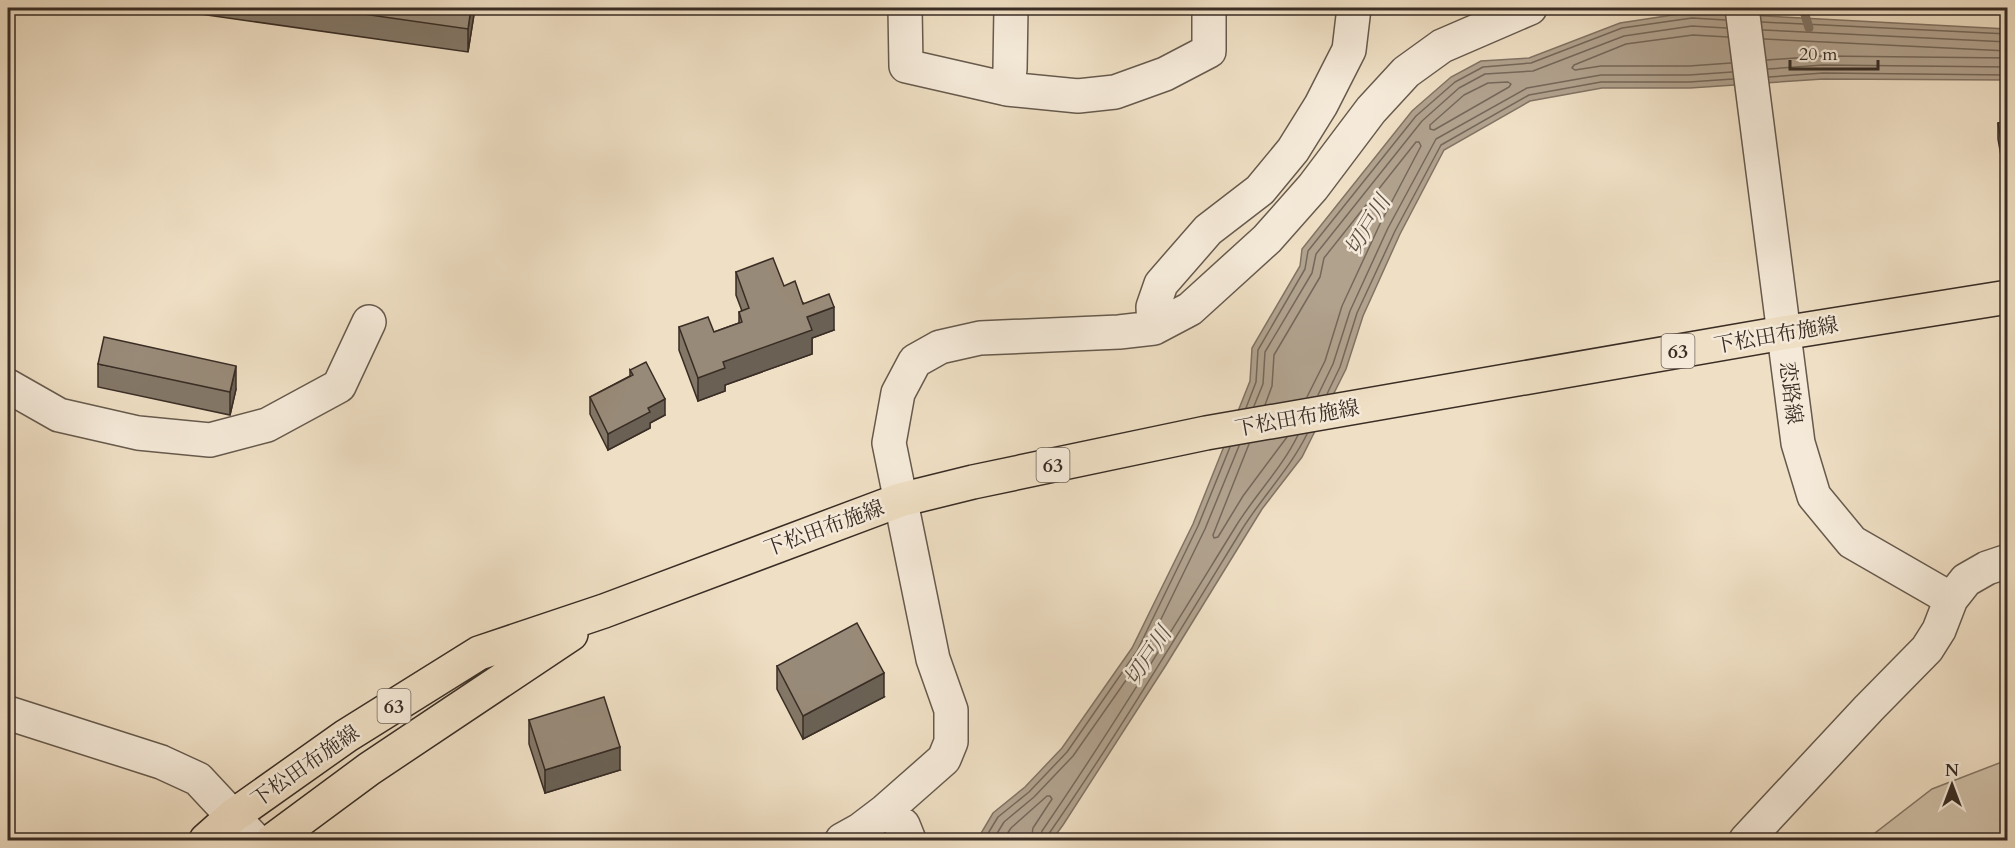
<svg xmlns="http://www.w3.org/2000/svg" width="2015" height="848" viewBox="0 0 2015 848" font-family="Cardo,'Noto Serif JP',serif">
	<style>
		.green { fill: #d0c1a9; stroke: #847767; stroke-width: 1.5 }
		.water { fill: #b1a28e; stroke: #817364; stroke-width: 1.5 }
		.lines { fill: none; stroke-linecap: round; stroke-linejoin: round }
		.shore { stroke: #75685a; stroke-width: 1.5 }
		.stream { stroke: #817364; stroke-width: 9 }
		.minor-casing { stroke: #665a4d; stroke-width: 36 }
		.major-casing { stroke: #392d25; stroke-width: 36 }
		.minor { stroke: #f5ead9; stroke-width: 33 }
		.major { stroke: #efdfc4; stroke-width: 33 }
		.wall { fill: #837767; stroke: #392d25; stroke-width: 1.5 }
		.shaded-wall { fill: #6a6154; stroke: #392d25; stroke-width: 1.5 }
		.building { fill: #988a78; stroke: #392d25; stroke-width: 1.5 }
		.labels { text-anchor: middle; stroke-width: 5; stroke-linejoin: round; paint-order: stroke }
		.shield { fill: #f5ead9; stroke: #71665b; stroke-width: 1.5 }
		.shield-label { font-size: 20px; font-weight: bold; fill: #392d25 }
		.street-label { font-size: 21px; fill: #392d25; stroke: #f5ead9 }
		.water-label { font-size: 22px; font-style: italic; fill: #5d5044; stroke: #f5ead9 }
	</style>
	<rect width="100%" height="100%" fill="#efdfc4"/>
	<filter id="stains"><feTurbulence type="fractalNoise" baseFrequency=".00333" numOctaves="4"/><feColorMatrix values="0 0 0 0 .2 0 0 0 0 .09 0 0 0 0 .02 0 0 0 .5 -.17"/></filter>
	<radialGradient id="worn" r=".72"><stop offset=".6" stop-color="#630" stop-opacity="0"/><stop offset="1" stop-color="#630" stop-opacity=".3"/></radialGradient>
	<path class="green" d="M2007,760V840H1866L1932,789Z"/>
	<path class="water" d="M1692,12L2007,29V80L1823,79L1690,88H1602L1530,101L1444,150L1400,234L1363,316L1346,369L1302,457L1262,509L1166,665L1063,825L1052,840H977L993,813L1025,787L1062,748L1132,648L1193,524L1250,381L1252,348L1300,266L1302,249L1412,111L1451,77L1481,61L1529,58L1620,23Z"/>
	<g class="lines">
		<path class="shore" d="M1762,22L2008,34
			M1763,30L2008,42
			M1728,37L1693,35L1626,44L1574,65L1572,68L1575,70L1601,66H1689L1731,63
			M1764,39L2008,51
			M1767,60L1823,56L2008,58
			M1768,69L1823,65L2008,67
			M1769,77L1823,73L2008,75
			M1508,82L1511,84L1509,87L1434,130L1430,129V125L1464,95L1488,83Z
			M1327,394L1340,367L1357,313L1395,231L1441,145L1529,95L1601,82H1689L1733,79
			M1318,395L1333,364L1350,311L1388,228L1436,139L1527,88L1601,75H1689L1732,72
			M1265,405L1272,386L1274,355L1320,277L1324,258L1416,142H1419L1421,146L1380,224L1342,306L1325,361L1307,397
			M1254,406L1263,384L1265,352L1312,273L1316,254L1422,121L1459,88L1485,74L1533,71L1624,36L1692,26L1726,28
			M1246,408L1256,382L1258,350L1305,269L1308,251L1416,116L1455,82L1483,67L1531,63L1622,28L1692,18L1725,20
			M1249,444L1213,535L1214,538L1218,537L1243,496L1287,437
			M984,840L998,817L1029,792L1067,752L1137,651L1198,526L1230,447
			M993,840L1004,822L1034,797L1073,756L1143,656L1205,529L1239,446
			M1003,840L1011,828L1047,796H1050L1052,799L1033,828L1031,840
			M1040,840L1042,831C1110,732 1173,628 1236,526C1255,495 1282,468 1298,435
			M1047,840L1048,835C1116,737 1178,634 1241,531C1261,498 1290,469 1307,434"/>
		<path class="stream" d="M1803,8L1809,28"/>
		<g class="minor-casing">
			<path id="minor" d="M905,8L906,66L1007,89L1078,96L1115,92L1165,74L1209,51V8
				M1742,8L1798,443L1814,496L1852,542L1951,599
				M1007,89L1010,69L1011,8
				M1154,328L1153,307L1161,284L1208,230L1260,190L1293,150L1321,105L1349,50L1354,8
				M8,386L59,415L138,433L210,440L267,425L339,386L369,322
				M8,713L161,762L198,779L255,840
				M885,811L903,825L909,840
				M842,840L860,830L885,811L944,759L951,742V710L933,659L889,443L898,393L915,361L940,347L980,338L1119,332L1154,328L1190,309L1267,239L1313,187L1371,110L1406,72L1442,46L1530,8
				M1746,840L1869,708L1927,649L1939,630L1951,599L1966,580L1987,568L2008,561"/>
		</g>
		<g class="major-casing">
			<path id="major" d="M206,840L233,816L346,736L479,653L604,611L900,500L973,482L1206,433L1783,333L2008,297
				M273,840L369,769L571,634"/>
		</g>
		<use href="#minor" class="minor"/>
		<use href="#major" class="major"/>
	</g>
	<path class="wall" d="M158,8H475L468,52Z
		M2007,121V190L1998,139V123Z
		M736,272L784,286L834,330L812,338V354L725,385V391L698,401L679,350V327L714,332L739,323V312L742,311L736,295Z
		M98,364L236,389L230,415L98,387Z
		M630,370L665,415L650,423V428L608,450L590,414V397L630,376Z
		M777,666L884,697L803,739L777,689Z
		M529,720L620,770L545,793L529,744Z"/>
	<path class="shaded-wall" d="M471,8H475L468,52V29Z
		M834,307V330L812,338V354L725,385V391L698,401V378L723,362L807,317Z
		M236,366V389L230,415V392Z
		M665,399V415L650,423V428L608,450V434L648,408Z
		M884,673V697L803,739V716Z
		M620,747V770L545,793V770Z"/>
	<path class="building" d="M321,8H471L468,29Z
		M2007,121V174L1998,123Z
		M773,258L784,286L795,281L803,304L829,294L834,307L807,317L812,330L723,362L725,368L698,378L679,327L708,317L714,332L742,322L739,312L749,308L736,272Z
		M104,337L236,366L230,392L98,364Z
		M646,362L665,399L648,408L650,412L608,434L590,397L633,375L630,370Z
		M857,623L884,673L803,716L777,666Z
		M604,697L620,747L545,770L529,720Z"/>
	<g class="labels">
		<g class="shield">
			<rect x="1661.5" y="334" width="33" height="34" rx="4.5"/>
			<rect x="1036.5" y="448" width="33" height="34" rx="4.5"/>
			<rect x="377.5" y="689" width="33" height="34" rx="4.5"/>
		</g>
		<g class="shield-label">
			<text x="1678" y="358">63</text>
			<text x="1053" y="472">63</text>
			<text x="394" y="713">63</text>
		</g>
		<g class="street-label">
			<text transform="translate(1776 335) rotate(-10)" y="7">下松田布施線</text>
			<text transform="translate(1791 393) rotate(83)" y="7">恋路線</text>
			<text transform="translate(1297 418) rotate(-10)" y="7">下松田布施線</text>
			<text transform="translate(824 528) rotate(-20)" y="7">下松田布施線</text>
			<text transform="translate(305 766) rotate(-35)" y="7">下松田布施線</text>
		</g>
		<g class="water-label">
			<text transform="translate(1367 225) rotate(-59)" y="8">切戸川</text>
			<text transform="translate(1147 656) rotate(-56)" y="8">切戸川</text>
		</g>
	</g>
	<rect width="2015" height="848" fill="none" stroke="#efdfc4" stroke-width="30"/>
	<rect x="9" y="9" width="1997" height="830" fill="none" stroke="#392d25" stroke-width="3"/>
	<rect x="15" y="15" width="1985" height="818" fill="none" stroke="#392d25" stroke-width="1.5"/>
	<g transform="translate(1952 785)" stroke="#f5ead9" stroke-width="4.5" paint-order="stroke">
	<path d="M0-4.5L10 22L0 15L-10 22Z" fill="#392d25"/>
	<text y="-9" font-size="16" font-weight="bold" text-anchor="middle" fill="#392d25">N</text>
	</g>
	<path d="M1790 60v9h88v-9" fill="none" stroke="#392d25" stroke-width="3"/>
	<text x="1799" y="60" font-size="18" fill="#392d25" stroke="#f5ead9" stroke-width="4.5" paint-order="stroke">20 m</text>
	<rect width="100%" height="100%" filter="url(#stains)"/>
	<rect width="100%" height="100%" fill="url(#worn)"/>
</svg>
